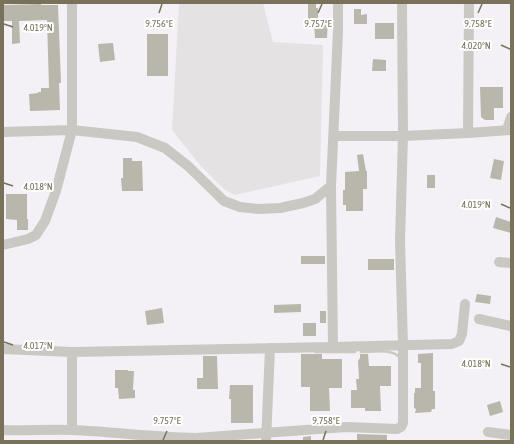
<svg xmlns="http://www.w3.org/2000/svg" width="514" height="444" viewBox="0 0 514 444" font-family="'Asap Condensed',sans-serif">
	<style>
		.built { fill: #e4e2e3 }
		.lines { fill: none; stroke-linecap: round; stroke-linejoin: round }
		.stream { stroke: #cec8bf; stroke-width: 2.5 }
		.building { fill: #b9b6ab }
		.minor { stroke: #c9c8c2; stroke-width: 10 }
		.ticks { fill: none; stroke: #78725a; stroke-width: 1.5 }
		.ticks-label { font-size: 10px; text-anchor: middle; fill: #78725a; stroke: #fff; stroke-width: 4; stroke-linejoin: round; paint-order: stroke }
	</style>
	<rect width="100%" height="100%" fill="#f3f1f6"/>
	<path class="built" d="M179,3H263L273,42L323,45L320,176L235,195L225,190L200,165L172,130Z"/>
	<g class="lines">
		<path class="stream" d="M315,352H355
			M361,352C371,352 393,348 400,358"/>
	</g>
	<path class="building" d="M308,3H316V8H318V20H308Z
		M41,4V5H58L61,83H59L60,110L30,111L29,94L38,93V92H41V88H49L47,20L19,21L20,43L12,44V21H3V5Z
		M354,9H361V15L367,14V24H354Z
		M328,20L327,38H315L314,21Z
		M375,23H394V39H375Z
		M147,34H168V76H147Z
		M113,43L115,60L100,62L98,44Z
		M373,59L386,60V71H372Z
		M480,87H503V108H494V120H485L481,117Z
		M363,154L366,171H367V189H363V211H346V205H343V190H345V172L359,171L357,155Z
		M123,158H132V161H142L143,191H122L121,178H123Z
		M494,159L504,161L501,180L490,178Z
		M427,175H435V188H427Z
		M6,194H27V219H28V230H17V220L6,219Z
		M496,217L511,222V233L493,228Z
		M301,256H325V264H301Z
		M368,259H394V270H368Z
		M477,294L491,296L490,304L475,302Z
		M301,304V312L274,313V305Z
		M162,308L164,323L147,325L145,311Z
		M320,311H326V323H320Z
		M303,323H316V336H303Z
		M433,353V391H435V409H432L431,412L415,413L416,409L414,408V393H415V388H421V363H418V354Z
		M301,354H322V359H342V388H329L330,411H310V387H301Z
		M360,354H368L369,366H391V386H380L381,411H365V408H351V390H357L356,379H359L358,361L360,358Z
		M203,356H217L218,389H197V378H203Z
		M115,370H128V371H134L133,390H135V398L119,399L118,388H115Z
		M230,385H253V423H231V399H229Z
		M500,401L503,412L490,416L487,405Z
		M357,434L387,435V441H357Z
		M311,436V441H303V437Z"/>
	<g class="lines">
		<path class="minor" d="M507,130L511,117
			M3,132L72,130L137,137L165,148L188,166L224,201L240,207L258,209L280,208L303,203L315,199L331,186
			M468,133L469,3
			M334,136H403L468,133L511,130
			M3,245L28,239L36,235L45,221L56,191L72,130V3
			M499,262L511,263
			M479,319L511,326
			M333,347L331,186L338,31V3
			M3,349L72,352L333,347L452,344L459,341L462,334L465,304
			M72,352V430
			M3,430C26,431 50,429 73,430C114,432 155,437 196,438L346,427L397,429L401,427L403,423V345L400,241L403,136L402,3
			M488,432L511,435
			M266,441L270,348"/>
	</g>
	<path class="ticks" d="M159,13L162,4M318,13L322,4M478,13L482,4M4,24L13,27M501,45L510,49M4,183L13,186M501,204L510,208M4,342L13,345M501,364L510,367M163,440L167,431M323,440L326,431"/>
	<g class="ticks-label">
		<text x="318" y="27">9.757°E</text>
		<text x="478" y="27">9.758°E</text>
		<text x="159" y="27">9.756°E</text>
		<text x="38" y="31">4.019°N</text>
		<text x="476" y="49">4.020°N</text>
		<text x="38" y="190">4.018°N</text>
		<text x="476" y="208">4.019°N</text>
		<text x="38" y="349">4.017°N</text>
		<text x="476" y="367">4.018°N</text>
		<text x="167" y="424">9.757°E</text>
		<text x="326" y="424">9.758°E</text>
	</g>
	<rect width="514" height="444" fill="none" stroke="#78725a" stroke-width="8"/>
</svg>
